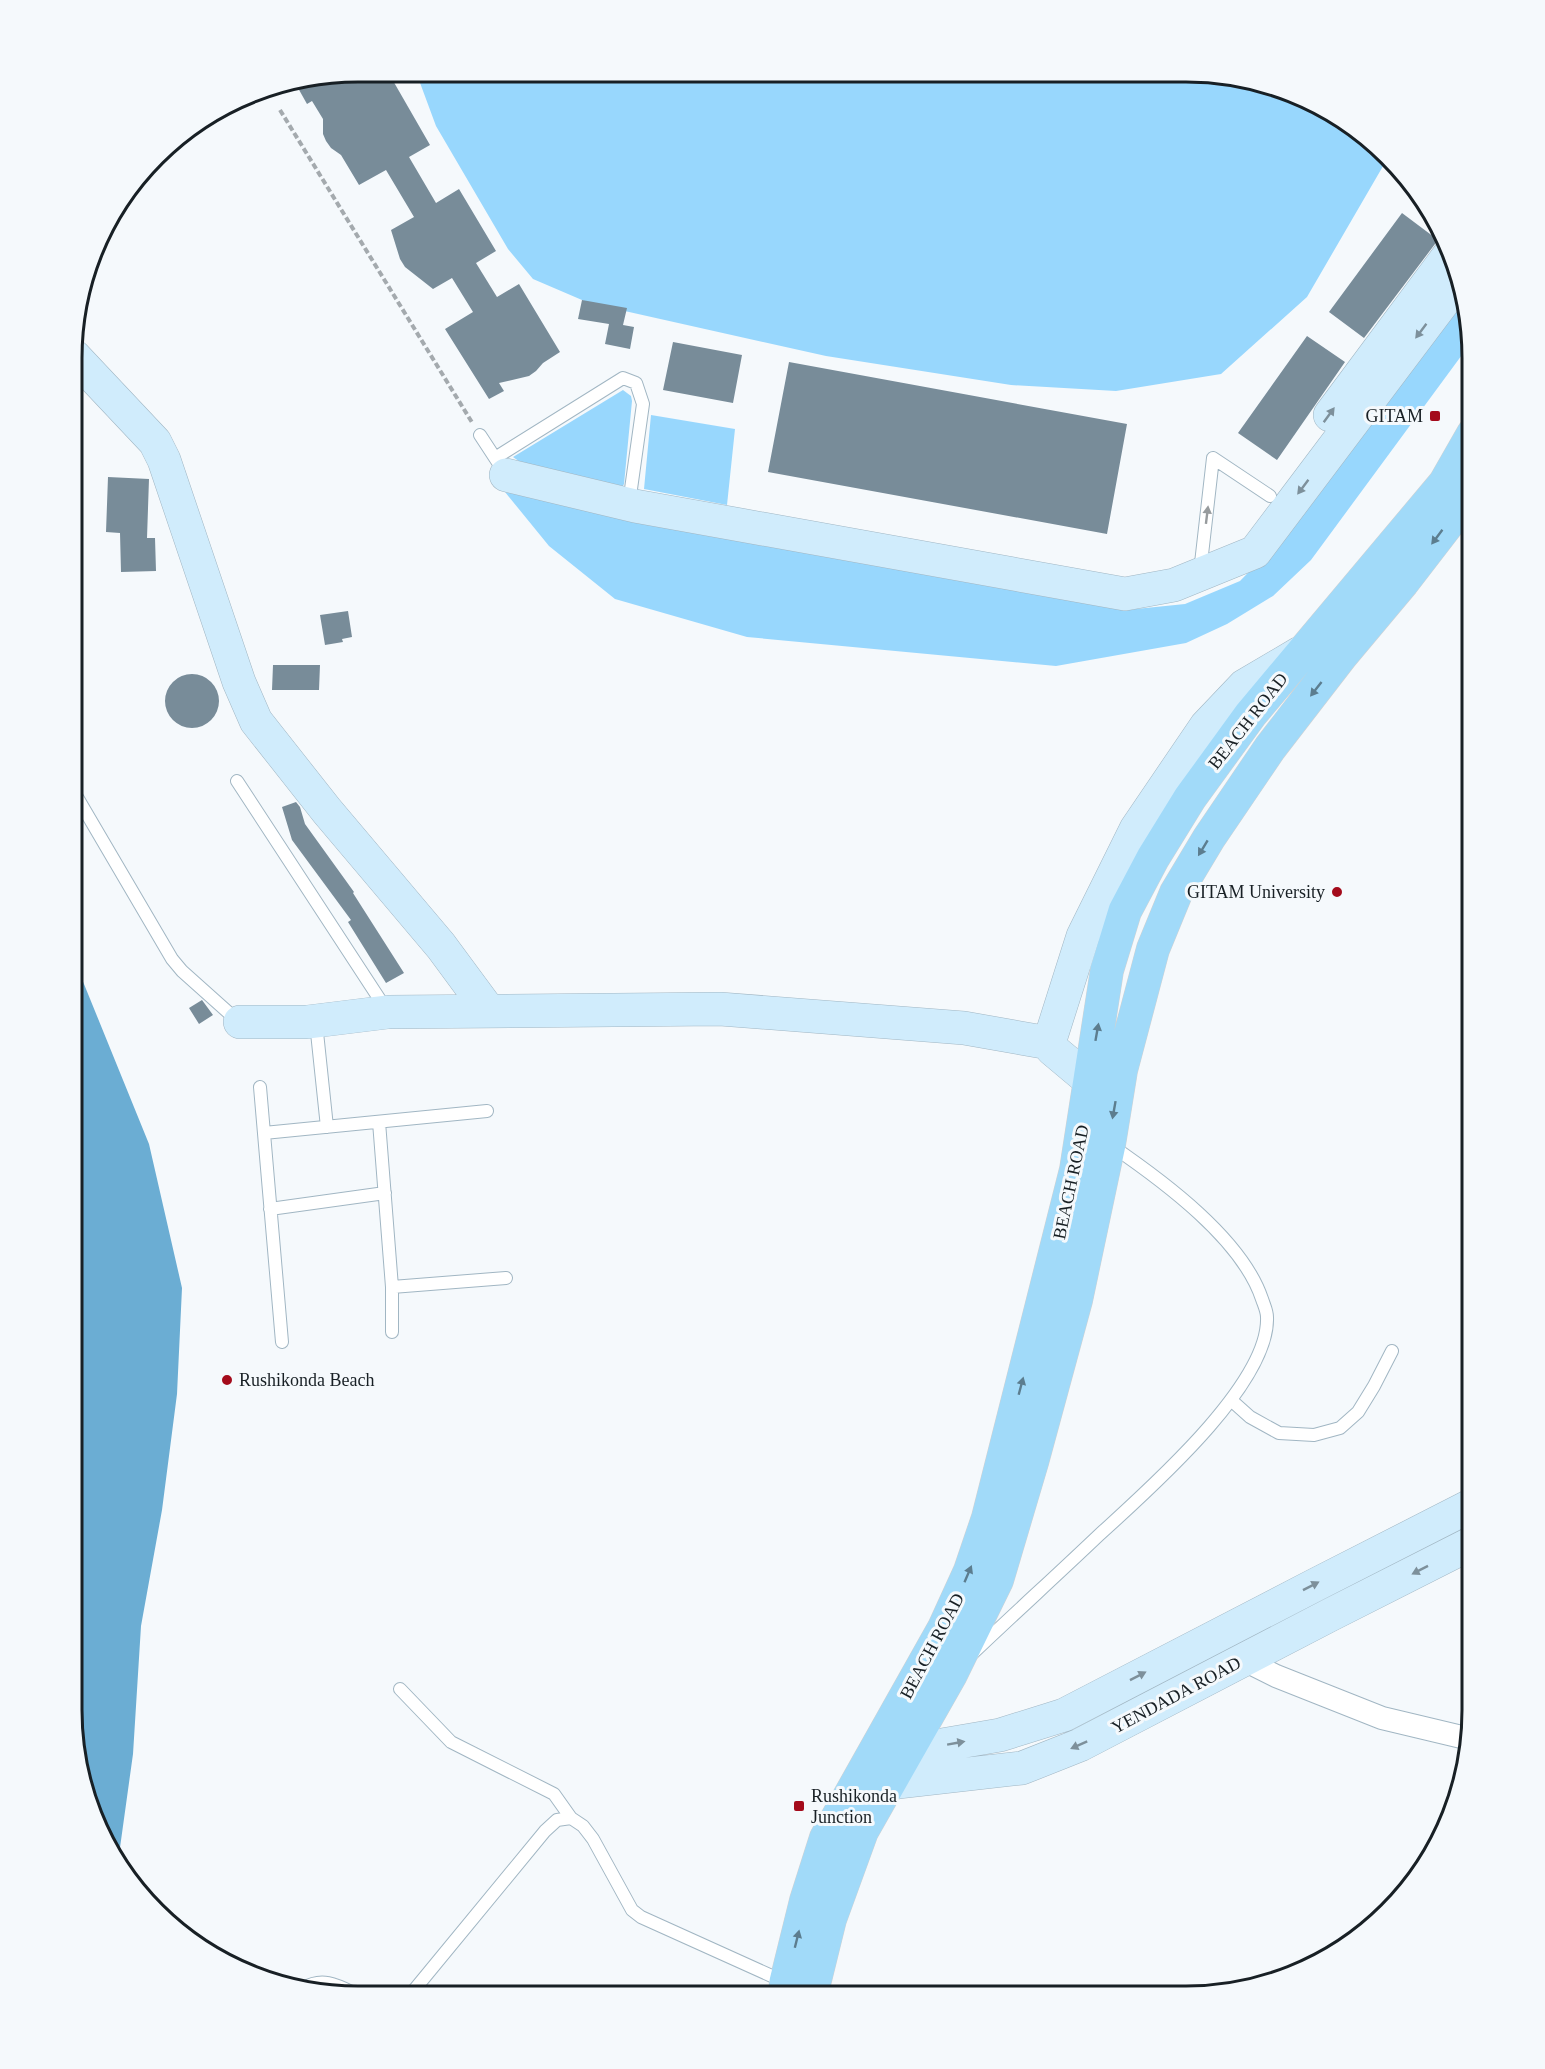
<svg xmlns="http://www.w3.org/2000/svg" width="1545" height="2069" viewBox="0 0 1545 2069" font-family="'Times New Roman',serif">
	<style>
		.green { fill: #98d7fd }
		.water { fill: #6badd3 }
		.building { fill: #788c99 }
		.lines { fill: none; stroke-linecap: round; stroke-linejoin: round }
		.lane-casing { stroke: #a1b6c3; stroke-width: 14 }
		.street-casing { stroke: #a1b6c3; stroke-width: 24 }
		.secondary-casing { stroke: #a1b6c3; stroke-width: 34 }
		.primary-casing { stroke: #d1d2d3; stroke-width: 34 }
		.path { stroke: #a4aaae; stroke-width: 4; stroke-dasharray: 6 3; stroke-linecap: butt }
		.lane { stroke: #fff; stroke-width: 12 }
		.street { stroke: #fff; stroke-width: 22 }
		.secondary { stroke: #d0ecfc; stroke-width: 33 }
		.primary { stroke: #a1daf9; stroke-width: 33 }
		.oneway { fill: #7d909b }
		.oneway2 { fill: #979b9d }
		.oneway3 { fill: #5c7d8f }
		.poi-dot { fill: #a40b1b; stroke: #f5f9fc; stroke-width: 2 }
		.labels { text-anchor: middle; stroke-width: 6; stroke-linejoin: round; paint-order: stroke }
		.poi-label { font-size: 18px; fill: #182025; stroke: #f5f9fc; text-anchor: end }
		.street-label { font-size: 18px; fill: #182025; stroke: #f5f9fc }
		.rim { fill: none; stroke: #182025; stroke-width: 3 }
	</style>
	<rect width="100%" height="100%" fill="#f5f9fc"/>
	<path class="green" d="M416,72L1224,75L1296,94L1361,131L1386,161L1307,297L1221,374L1116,391L1011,385L826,356L589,303L533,279L508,249L436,126Z
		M1459,298L1470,344L1311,560L1273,596L1227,624L1186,643L1056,666L747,637L615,599L549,546L505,492L1029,593L1126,610L1185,604L1240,581L1286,534Z
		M623,390L631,396L632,401L624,484L621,489L520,462L513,457Z
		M651,415L735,429L727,505L644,489Z"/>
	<path class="water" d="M73,957L149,1144L182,1288L177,1394L162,1510L141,1626L133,1754L118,1862L102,1838L72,1711Z"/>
	<path class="building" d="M358,72H388L430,145L409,157L436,203L459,189L496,251L476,263L497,297L519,284L560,352L543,363L536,371L529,376L499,383L504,391L489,399L445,329L473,312L452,278L433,289L405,267L400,259L391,230L414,217L386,170L359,185L341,155L331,148L326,141L323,134V119L312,101L307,104L298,88L314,79Z
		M1402,213L1438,240L1364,338L1329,312Z
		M582,300L627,308L623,325L634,327L630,349L605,344L609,324L578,319Z
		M1307,336L1345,362L1277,460L1238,433Z
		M673,342L742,355L733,403L663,390Z
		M789,362L1127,424L1107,534L768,472Z
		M108,477L149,479L147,538H155L156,571L121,572L120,533L106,532Z
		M348,611L352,637L342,639L343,642L325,645L320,615Z
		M273,665H320L319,690H272Z
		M165 701a27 27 0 1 1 54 0a27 27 0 1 1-54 0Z
		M296,802L300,807L305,824L354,892L353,893L404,973L386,983L348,922L351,920L292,840L282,807Z
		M202,1000L213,1015L199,1024L189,1008Z"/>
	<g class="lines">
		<g class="lane-casing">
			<path id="lane" d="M480,435L499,464
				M495,458L623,378L636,383L643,404L629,503
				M1200,572L1213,458L1270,496
				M237,781L386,1009
				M74,792L172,959L182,971L239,1022
				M316,1023L327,1127
				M260,1087L282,1342
				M379,1122L392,1287V1332
				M264,1133L487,1111
				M270,1209L385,1193
				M392,1287L506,1278
				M1231,1400L1250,1417L1279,1433L1314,1435L1340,1428L1358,1412L1374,1386L1392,1351
				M973,1653C1015,1613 1057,1575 1099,1535C1147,1491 1270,1384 1267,1317C1267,1311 1264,1305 1262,1299C1242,1239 1163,1181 1112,1146
				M400,1689L451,1742L554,1794L571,1818
				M304,1988C323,1976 339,1986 358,1995
				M410,1995L545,1831L557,1820L571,1818L583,1826L593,1839L632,1910L641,1917L785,1982"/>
		</g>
		<g class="street-casing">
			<path id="street" d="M1244,1660L1276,1676L1382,1718L1470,1739"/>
		</g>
		<g class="secondary-casing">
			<path id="secondary" d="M74,356L155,442L164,460L239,682L256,721L327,811L441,946L489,1011
				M1330,415L1449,255
				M506,475L635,506L1125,594L1174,585L1255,552L1456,285
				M240,1022H307L388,1012L720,1009L964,1028L1049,1043
				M1089,1080L1052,1049L1049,1043L1083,936L1136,829L1206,726L1244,686L1300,653
				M885,1748L907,1751L1000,1735L1064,1715L1315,1585L1472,1505
				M866,1778L889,1783L1022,1768L1080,1745L1330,1615L1472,1543"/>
		</g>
		<g class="primary-casing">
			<path id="primary" d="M785,1996L786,1982L806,1901L826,1838L944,1628L970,1571L988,1518L1076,1170L1107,970L1125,911L1153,858L1190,798L1251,714L1445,483L1473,434
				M811,1996L830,1919L862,1831L951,1674L997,1580L1032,1462L1076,1300L1109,1144L1121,1070L1153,949L1176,893L1209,838L1270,748L1341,656L1403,582L1473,491"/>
		</g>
		<path class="path" d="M280,110L473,424"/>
		<use href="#lane" class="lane"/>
		<use href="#street" class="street"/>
		<use href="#secondary" class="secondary"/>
		<use href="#primary" class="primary"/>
	</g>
	<defs><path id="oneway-solid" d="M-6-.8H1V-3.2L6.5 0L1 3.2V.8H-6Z" transform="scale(1.5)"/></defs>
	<g class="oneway">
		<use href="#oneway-solid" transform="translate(1421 331) rotate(127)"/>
		<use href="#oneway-solid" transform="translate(1329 415) rotate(-54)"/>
		<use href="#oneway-solid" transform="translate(1303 487) rotate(127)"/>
		<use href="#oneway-solid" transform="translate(1420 1570) rotate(153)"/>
		<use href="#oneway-solid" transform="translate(1311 1586) rotate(-27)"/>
		<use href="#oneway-solid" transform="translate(1138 1676) rotate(-27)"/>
		<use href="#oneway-solid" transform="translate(956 1743) rotate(-10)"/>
		<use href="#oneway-solid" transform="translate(1079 1745) rotate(156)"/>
	</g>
	<use class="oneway2" href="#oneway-solid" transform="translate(1207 515) rotate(-83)"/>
	<g class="oneway3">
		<use href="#oneway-solid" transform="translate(1437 537) rotate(127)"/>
		<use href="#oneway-solid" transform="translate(1316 689) rotate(128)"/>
		<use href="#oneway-solid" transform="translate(1203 848) rotate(121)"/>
		<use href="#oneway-solid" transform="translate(1097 1032) rotate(-80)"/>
		<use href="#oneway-solid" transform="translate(1114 1110) rotate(100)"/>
		<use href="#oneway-solid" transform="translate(1021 1386) rotate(-75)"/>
		<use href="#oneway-solid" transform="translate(968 1574) rotate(-67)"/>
		<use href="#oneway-solid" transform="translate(797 1939) rotate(-76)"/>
	</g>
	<g class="poi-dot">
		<rect x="1429" y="410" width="12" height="12" rx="3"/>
		<circle cx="1337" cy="892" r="6"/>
		<circle cx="227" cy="1380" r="6"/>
		<rect x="793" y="1800" width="12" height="12" rx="3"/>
	</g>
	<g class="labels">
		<g class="poi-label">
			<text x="1423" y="422">GITAM</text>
			<text x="1325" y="898">GITAM University</text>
			<text x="239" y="1386" text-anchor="start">Rushikonda Beach</text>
			<text x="811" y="1802" text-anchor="start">Rushikonda<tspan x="811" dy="21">Junction</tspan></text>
		</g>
		<g class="street-label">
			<text transform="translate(1248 721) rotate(-52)" y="6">BEACH ROAD</text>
			<text transform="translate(1071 1182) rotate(-78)" y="6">BEACH ROAD</text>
			<text transform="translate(932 1646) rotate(-62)" y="6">BEACH ROAD</text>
			<text transform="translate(1176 1695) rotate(-28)" y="6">YENDADA ROAD</text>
		</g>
	</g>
	<path d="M0 0H1545V2069H0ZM358 82H1186A276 276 0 0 1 1462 358V1710A276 276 0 0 1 1186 1986H358A276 276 0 0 1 82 1710V358A276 276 0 0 1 358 82Z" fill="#f5f9fc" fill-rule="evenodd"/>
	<path class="rim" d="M358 82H1186A276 276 0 0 1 1462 358V1710A276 276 0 0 1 1186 1986H358A276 276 0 0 1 82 1710V358A276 276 0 0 1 358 82Z"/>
</svg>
